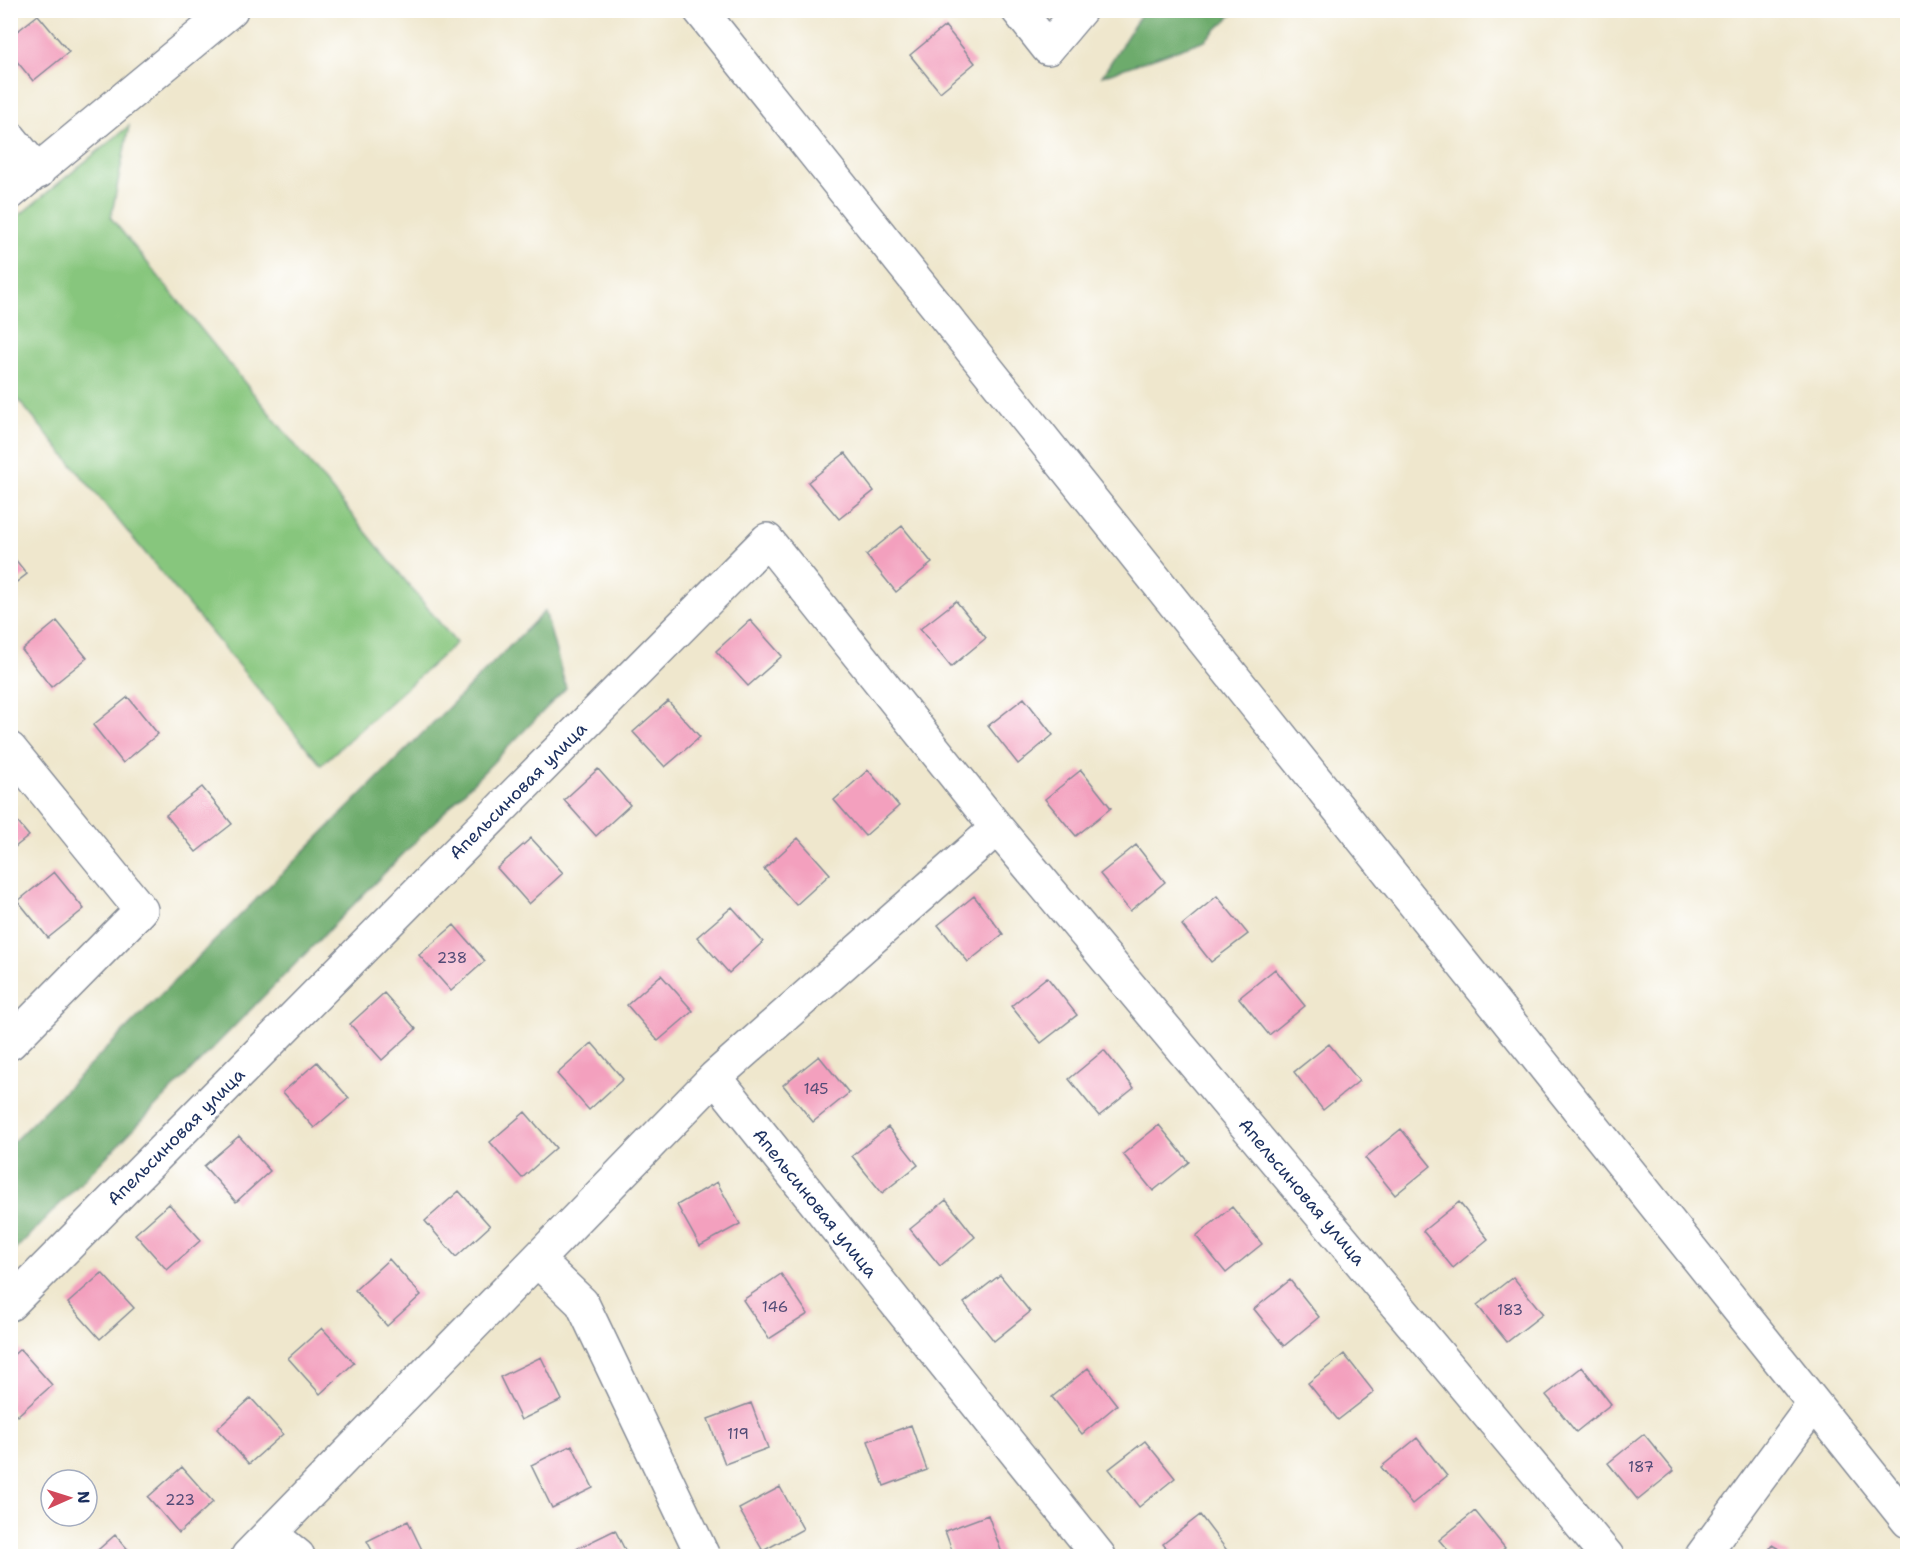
<svg xmlns="http://www.w3.org/2000/svg" width="1918" height="1567" viewBox="0 0 1918 1567" font-family="'Shantell Sans',sans-serif">
	<style>
		.green { fill: #87c67d; stroke: #517a6e; stroke-width: 1.5 }
		.forest { fill: #6dab6c; stroke: #446d65; stroke-width: 1.5 }
		.building { fill: #f3a0be }
		.lines { fill: none; stroke-linecap: round; stroke-linejoin: round }
		.minor-casing { stroke: #858b96; stroke-width: 36 }
		.minor { stroke: #fff; stroke-width: 33 }
		.labels { text-anchor: middle; stroke-width: 5; stroke-linejoin: round; paint-order: stroke }
		.number-label { font-size: 15px; fill: #514b76 }
		.street-label { font-size: 18px; fill: #1b2f5e; stroke: #fff }
	</style>
	<rect width="100%" height="100%" fill="#fff"/>
	<filter id="ink" filterUnits="userSpaceOnUse"><feTurbulence type="fractalNoise" baseFrequency=".0167" numOctaves="2"/><feDisplacementMap in="SourceGraphic" scale="12" xChannelSelector="R" yChannelSelector="G"/><feConvolveMatrix kernelMatrix="1 2 1 2 8 2 1 2 1" color-interpolation-filters="sRGB"/></filter>
	<filter id="wash" filterUnits="userSpaceOnUse"><feTurbulence type="fractalNoise" baseFrequency=".008" numOctaves="4" result="noise"/><feDisplacementMap in="SourceGraphic" scale="24" xChannelSelector="R" yChannelSelector="G"/><feGaussianBlur stdDeviation="1.35" result="paint"/><feColorMatrix in="noise" values="0 0 0 0 0 0 0 0 0 0 0 0 0 0 0 0 0 1.4 0 .05"/><feComposite in="paint" operator="in"/></filter>
	<g filter="url(#wash)">
		<rect width="100%" height="100%" fill="#efe7cd"/>
		<path class="green" d="M129,126L111,218L456,643L321,765L11,391V222Z"/>
		<path class="forest" d="M1143,11V10L1236,11L1205,40L1102,76Z
			M545,611L566,688L11,1254V1144Z"/>
		<g id="blocks">
			<path class="building" d="M38,15L69,52L33,81L10,53V37Z
				M945,26L975,63L940,92L910,55Z
				M845,453L874,491L839,519L808,482Z
				M902,526L932,563L896,592L866,555Z
				M10,553L27,574L10,587Z
				M956,601L986,638L951,667L920,629Z
				M750,620L782,656L748,686L716,651Z
				M57,621L87,658L51,687L22,650Z
				M128,697L158,734L123,763L93,725Z
				M1024,698L1053,735L1018,764L988,726Z
				M668,701L700,737L665,767L633,732Z
				M598,769L630,805L596,836L564,800Z
				M868,770L899,806L865,836L834,800Z
				M1081,770L1111,808L1076,836L1045,799Z
				M202,787L232,824L196,852L166,815Z
				M10,813L29,836L10,851Z
				M531,838L563,873L529,904L497,868Z
				M798,838L830,874L796,905L764,869Z
				M1136,845L1165,882L1130,911L1100,874Z
				M54,872L84,909L48,938L18,901Z
				M974,896L1003,934L968,962L938,925Z
				M1217,896L1248,934L1211,962L1182,925Z
				M732,907L763,942L729,973L697,937Z
				M454,925L485,961L451,991L419,955Z
				M1275,969L1305,1006L1269,1035L1239,998Z
				M661,975L693,1011L658,1041L627,1005Z
				M1047,977L1077,1015L1041,1043L1011,1006Z
				M384,993L416,1029L382,1060L350,1024Z
				M592,1043L623,1079L589,1110L557,1074Z
				M1329,1044L1359,1081L1323,1110L1294,1072Z
				M1104,1050L1134,1088L1099,1116L1069,1079Z
				M819,1056L849,1093L813,1122L783,1085Z
				M317,1062L349,1098L314,1128L283,1092Z
				M525,1112L556,1148L522,1178L490,1142Z
				M1159,1125L1189,1162L1153,1191L1123,1154Z
				M888,1127L918,1165L882,1193L852,1156Z
				M1401,1129L1431,1166L1395,1195L1365,1158Z
				M239,1136L270,1171L236,1202L204,1166Z
				M717,1182L740,1224L700,1246L677,1205Z
				M459,1191L490,1226L456,1257L425,1221Z
				M946,1200L975,1237L940,1266L910,1229Z
				M1459,1202L1488,1239L1453,1268L1423,1231Z
				M169,1204L201,1240L167,1270L135,1234Z
				M1232,1207L1262,1244L1226,1273L1196,1236Z
				M389,1259L421,1295L387,1326L355,1290Z
				M102,1273L134,1308L100,1339L68,1303Z
				M781,1274L808,1314L769,1339L743,1300Z
				M1000,1275L1030,1312L994,1341L964,1303Z
				M1513,1277L1543,1314L1507,1342L1477,1305Z
				M1290,1280L1319,1317L1284,1346L1254,1309Z
				M322,1328L354,1363L320,1394L288,1358Z
				M20,1349L52,1385L17,1416L10,1408V1358Z
				M1344,1354L1374,1392L1338,1420L1308,1383Z
				M541,1357L562,1400L521,1420L500,1377Z
				M1582,1367L1611,1404L1576,1432L1546,1395Z
				M1088,1368L1117,1405L1082,1434L1052,1397Z
				M251,1398L283,1434L249,1464L217,1429Z
				M751,1403L768,1448L725,1464L708,1419Z
				M911,1425L927,1470L884,1486L868,1441Z
				M1644,1434L1674,1471L1638,1500L1608,1463Z
				M1417,1438L1447,1476L1412,1504L1381,1467Z
				M1145,1441L1175,1478L1139,1507L1109,1469Z
				M572,1445L593,1488L552,1508L531,1465Z
				M182,1467L213,1502L179,1533L148,1497Z
				M780,1487L803,1529L763,1551L739,1509Z
				M1475,1511L1505,1548L1495,1556H1453L1439,1540Z
				M988,1515L1003,1556H954L945,1531Z
				M1200,1515L1229,1553L1225,1556H1173L1163,1544Z
				M408,1521L425,1556H375L367,1541Z
				M615,1530L628,1556H577L574,1550Z
				M115,1535L134,1556H91Z
				M1772,1545L1791,1556H1765Z"/>
		</g>
	</g>
	<g filter="url(#ink)">
		<use href="#blocks" fill-opacity="0" stroke="#858b96" stroke-width="1.5"/>
		<g class="lines">
			<g class="minor-casing">
				<path id="minor" d="M700,10L1908,1521
					M1018,10L1048,48L1080,10
					M10,138L38,172
					M10,193L231,10
					M10,749L141,910L10,1043
					M715,1077L1099,1556
					M537,1260L582,1303L703,1556
					M10,1304L767,540L997,828L1607,1556
					M271,1534L298,1556
					M248,1556L715,1077L997,828
					M1702,1556L1814,1404"/>
			</g>
			<use href="#minor" class="minor"/>
		</g>
	</g>
	<g class="labels">
		<g class="number-label">
			<text x="452" y="963">238</text>
			<text x="816" y="1094">145</text>
			<text x="775" y="1312">146</text>
			<text x="1510" y="1315">183</text>
			<text x="738" y="1439">119</text>
			<text x="1641" y="1472">187</text>
			<text x="180" y="1505">223</text>
		</g>
		<g class="street-label">
			<text transform="translate(518 791) rotate(-45)" y="6">Апельсиновая улица</text>
			<text transform="translate(176 1137) rotate(-45)" y="6">Апельсиновая улица</text>
			<text transform="translate(1302 1192) rotate(50)" y="6">Апельсиновая улица</text>
			<text transform="translate(815 1203) rotate(51)" y="6">Апельсиновая улица</text>
		</g>
	</g>
	<rect width="1918" height="1567" fill="none" stroke="#fff" stroke-width="36"/>
	<g transform="translate(69 1498) rotate(87)"><circle r="28" fill="#ffffff" stroke="#a4acbf" stroke-width="1.5"/>
	<path d="M0-4.5L10 22L0 15L-10 22Z" fill="#d1495b"/>
	<text y="-9" font-size="16" font-weight="bold" text-anchor="middle" fill="#1b2f5e">N</text>
	</g>
</svg>
